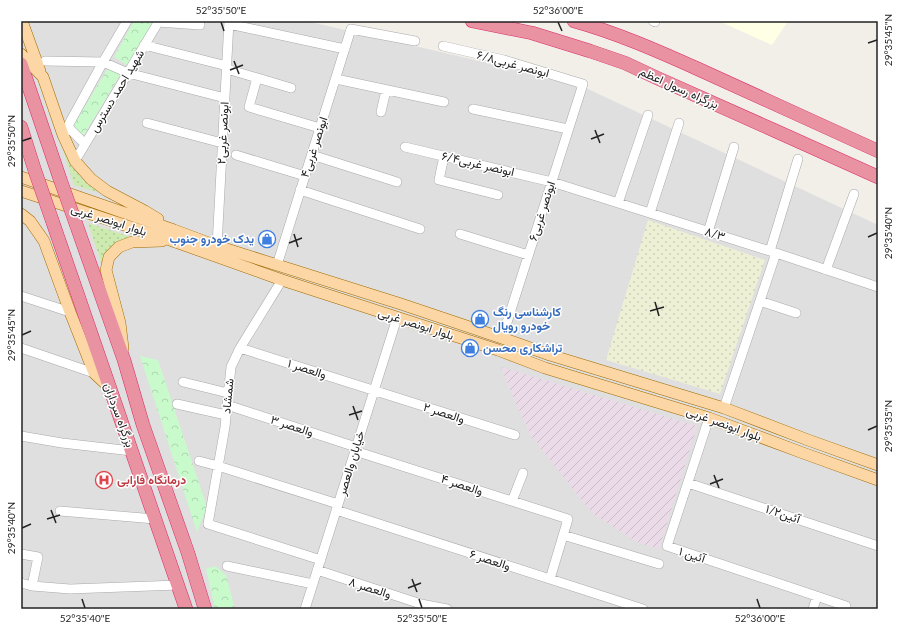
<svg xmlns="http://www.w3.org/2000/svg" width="899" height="630" viewBox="0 0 899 630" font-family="Lato,Vazirmatn,sans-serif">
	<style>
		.residential { fill: #e0dfdf }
		.industrial { fill: url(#industrial-furrows) }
		.education { fill: #ffffe5 }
		.farmland { fill: url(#farmland-dots) }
		.grass { fill: url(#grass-dots) }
		.park { fill: url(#park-crowns) }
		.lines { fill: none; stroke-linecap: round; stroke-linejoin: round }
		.minor-casing { stroke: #a9a9a9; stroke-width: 10 }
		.major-casing { stroke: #a06b00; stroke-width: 12 }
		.highway-casing { stroke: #dc2a67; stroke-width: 14 }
		.minor { stroke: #fff; stroke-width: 9 }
		.major { stroke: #fcd6a4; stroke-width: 11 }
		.highway { stroke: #e892a2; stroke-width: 13 }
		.highway-bridge-casing { stroke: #dc2a67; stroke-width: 14; stroke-linecap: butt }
		.highway-bridge { stroke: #e892a2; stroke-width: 13 }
		.ticks { fill: none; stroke: #222; stroke-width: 1.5 }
		.labels { text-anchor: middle; stroke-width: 3; stroke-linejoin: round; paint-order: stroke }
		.street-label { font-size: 12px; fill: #222; stroke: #fff }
		.shop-label { font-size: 12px; font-weight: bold; fill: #366cbe; stroke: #fff; text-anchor: start }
		.health-label { font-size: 12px; font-weight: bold; fill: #be3a42; stroke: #fff; text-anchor: start }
		.neatline { fill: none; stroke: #222; stroke-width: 1.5 }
		.ticks-label { font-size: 10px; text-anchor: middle; fill: #222 }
	</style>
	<defs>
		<pattern id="industrial-furrows" width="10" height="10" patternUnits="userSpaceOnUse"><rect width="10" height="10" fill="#ebdbe8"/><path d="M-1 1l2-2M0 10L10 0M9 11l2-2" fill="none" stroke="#c9bcc7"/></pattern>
		<pattern id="farmland-dots" width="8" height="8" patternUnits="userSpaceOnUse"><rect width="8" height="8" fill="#eef0d5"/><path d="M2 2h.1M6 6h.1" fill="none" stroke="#ccceb7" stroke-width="1.8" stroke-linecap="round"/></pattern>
		<pattern id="grass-dots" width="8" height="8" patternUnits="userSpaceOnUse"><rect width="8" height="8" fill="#cdebb0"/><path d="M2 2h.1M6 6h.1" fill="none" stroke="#b0c997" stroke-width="1.8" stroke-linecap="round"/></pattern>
		<pattern id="park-crowns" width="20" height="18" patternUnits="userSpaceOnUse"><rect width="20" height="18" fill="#c8facc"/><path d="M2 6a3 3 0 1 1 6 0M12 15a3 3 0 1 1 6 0" fill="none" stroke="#acd6af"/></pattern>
	</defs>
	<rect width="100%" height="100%" fill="#f2efe9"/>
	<path class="residential" d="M21,21H306L575,83L878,225V609H21Z"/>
	<path class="industrial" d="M501,367L697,426L659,549L637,542L592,513L531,436L514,399Z"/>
	<path class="education" d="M719,21H788L772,45Z"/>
	<path class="farmland" d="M648,220L765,260L720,394L606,360Z"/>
	<path class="grass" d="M61,143L70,164L83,180L99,193L74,185Z
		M88,223L131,237L102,265Z"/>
	<path class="park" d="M134,21H154L129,66L114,57Z
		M108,68L120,75L84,135L72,128Z
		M140,356L158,360L207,507L197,532Z
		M215,566L226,575L235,609H215L206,569Z"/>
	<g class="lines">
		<g class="minor-casing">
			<path id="minor" d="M653,21L655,22
				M158,22L200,25
				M229,24L345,49
				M144,45L227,66
				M443,46L504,60L583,84L502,338
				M45,61L103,62L128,73L225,98
				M227,69L291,88
				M257,78L249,107L320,128
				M336,79L444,102
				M473,109L568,129
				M381,112L386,90
				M147,123L222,143
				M68,127L85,144
				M63,135L103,62L127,21
				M405,147L552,182L776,253L878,287
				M236,155L305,176
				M312,155L397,182
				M444,156L439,180L498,195
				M75,161L159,21
				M300,190L420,229
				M618,203L648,115
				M650,213L679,123
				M708,232L734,147
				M460,234L528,255
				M217,246L229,21
				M770,251L798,159
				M277,265L351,29L415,41
				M826,270L854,194
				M282,280L240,348L231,367L225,427L208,524L321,560
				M21,296L70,312
				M760,301L796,313
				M21,348L94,373
				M240,348L515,435
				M183,382L228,393
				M177,404L226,415
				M227,405L356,447
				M724,408L776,253
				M709,418L667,546L846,606
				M21,436L62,443L132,451
				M355,451L568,519L550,579
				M199,461L218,466L338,504
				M688,483L878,546
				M512,501L523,473
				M336,510L643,609
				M60,511L155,519
				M563,535L659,564
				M21,554L38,557L32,586
				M227,566L313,584
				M317,570L421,604L447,609
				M21,583L32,586L70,589L178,585
				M305,609L397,318
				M813,609L817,596"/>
		</g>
		<g class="major-casing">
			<path id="major" d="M22,21L40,71
				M21,54L43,77L63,135L75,161L91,179L107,191L145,211L158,219
				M21,177L174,230L217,246L401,304L502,338L550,355L724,408L808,440L878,465
				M21,191L170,240L282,280L498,350L545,368L709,418L803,453L878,480
				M21,214L30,221L44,241L70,312L94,373L109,387
				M123,348L120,323L106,270L109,257L119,247L132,242L162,241"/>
		</g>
		<g class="highway-casing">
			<path id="highway" d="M472,21L532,33L590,51L625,63L657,78L769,128L878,177
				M574,21C617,33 658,51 698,69C758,96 818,124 878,151
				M21,64L60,179
				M21,127L35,171
				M52,220L186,609
				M76,224L124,360L143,425L188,553L205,609"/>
		</g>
		<use href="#minor" class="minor"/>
		<use href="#major" class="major"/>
		<use href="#highway" class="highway"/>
		<g class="highway-bridge-casing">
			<path id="highway-bridge" d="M35,171L52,220
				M60,179L76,224"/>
		</g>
		<use href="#highway-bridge" class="highway-bridge"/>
	</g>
	<path class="ticks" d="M221,22L224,31M558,22L562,31M868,43L877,40M234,61L239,74M230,70L243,65M595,130L600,143M591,139L604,134M22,141L31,138M294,234L298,247M868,237L877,233M289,243L302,238M655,302L659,316M650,311L664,307M22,335L31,331M353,406L358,420M349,415L362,411M868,430L877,426M714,475L719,488M710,484L723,479M51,510L56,523M47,519L60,515M22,528L31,524M412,579L417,592M408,588L421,583M82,599L85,608M419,599L422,608M757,599L760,608"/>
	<defs>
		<g id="shop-ring" transform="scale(0.9)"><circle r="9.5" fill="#fff" stroke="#3f7fe0" stroke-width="1.5"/><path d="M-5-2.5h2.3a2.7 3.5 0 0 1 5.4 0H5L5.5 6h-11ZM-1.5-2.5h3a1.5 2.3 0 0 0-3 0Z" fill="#3f7fe0"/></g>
		<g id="hospital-ring" transform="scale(0.9)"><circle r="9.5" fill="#fff" stroke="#e0444e" stroke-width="1.5"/><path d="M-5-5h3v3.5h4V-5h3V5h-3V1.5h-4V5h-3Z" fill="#e0444e"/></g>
	</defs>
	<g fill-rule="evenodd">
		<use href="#shop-ring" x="267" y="239"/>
		<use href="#shop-ring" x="480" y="319"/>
		<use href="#shop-ring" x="470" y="348"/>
		<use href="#hospital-ring" x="104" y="480"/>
	</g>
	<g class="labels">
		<g class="street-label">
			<text transform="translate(513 64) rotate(15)" y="4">۶/۸ابونصر غربی</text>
			<text transform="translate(679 88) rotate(24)" y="4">بزرگراه رسول اعظم</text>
			<text transform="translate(117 91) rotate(-59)" y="4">شهید احمد دسترس</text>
			<text transform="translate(223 133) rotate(-87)" y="4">۲ابونصر غربی</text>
			<text transform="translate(314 147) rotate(-72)" y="4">۴ابونصر غربی</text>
			<text transform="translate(478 164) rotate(13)" y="4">۶/۴ابونصر غربی</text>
			<text transform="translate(542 211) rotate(-72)" y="4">۶ابونصر غربی</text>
			<text transform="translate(109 220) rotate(18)" y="4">بلوار ابونصر غربی</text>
			<text transform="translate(715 234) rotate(17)" y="4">۸/۳</text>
			<text transform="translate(416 324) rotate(18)" y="4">بلوار ابونصر غربی</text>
			<text transform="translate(307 369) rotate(18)" y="4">والعصر ۱</text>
			<text transform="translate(228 396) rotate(-84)" y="4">شمشاد</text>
			<text transform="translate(444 413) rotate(18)" y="4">والعصر ۲</text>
			<text transform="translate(119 415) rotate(70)" y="4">بزرگراه سرداران</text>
			<text transform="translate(724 424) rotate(20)" y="4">بلوار ابونصر غربی</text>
			<text transform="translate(292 426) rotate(18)" y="4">والعصر ۳</text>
			<text transform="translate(351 463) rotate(-73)" y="4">خیابان والعصر</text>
			<text transform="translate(462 485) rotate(18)" y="4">والعصر ۴</text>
			<text transform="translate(783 514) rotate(18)" y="4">۱/۲آئین</text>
			<text transform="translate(692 555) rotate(18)" y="4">آئین ۱</text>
			<text transform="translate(490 560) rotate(18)" y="4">والعصر ۶</text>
			<text transform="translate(370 588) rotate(18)" y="4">والعصر ۸</text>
		</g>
		<g class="shop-label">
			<text x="254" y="243" text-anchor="end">یدک خودرو جنوب</text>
			<text x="493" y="316">کارشناسی رنگ<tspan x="493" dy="14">خودرو رویال</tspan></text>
			<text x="483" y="352">تراشکاری محسن</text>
		</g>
		<g class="health-label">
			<text x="117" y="484">درمانگاه فارابی</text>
		</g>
	</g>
	<rect width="899" height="630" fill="none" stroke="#ffffff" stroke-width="44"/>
	<rect x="22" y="22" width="855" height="586" class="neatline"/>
	<g class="ticks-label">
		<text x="221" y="14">52°35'50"E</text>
		<text x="558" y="14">52°36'00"E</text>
		<text transform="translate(888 40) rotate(-90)" y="4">29°35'45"N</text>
		<text transform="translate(11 141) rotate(-90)" y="4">29°35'50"N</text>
		<text transform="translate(888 233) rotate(-90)" y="4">29°35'40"N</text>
		<text transform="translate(11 335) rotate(-90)" y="4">29°35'45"N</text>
		<text transform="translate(888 426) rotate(-90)" y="4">29°35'35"N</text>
		<text transform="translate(11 528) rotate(-90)" y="4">29°35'40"N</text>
		<text x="85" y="622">52°35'40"E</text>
		<text x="422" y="622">52°35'50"E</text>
		<text x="760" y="622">52°36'00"E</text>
	</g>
</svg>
